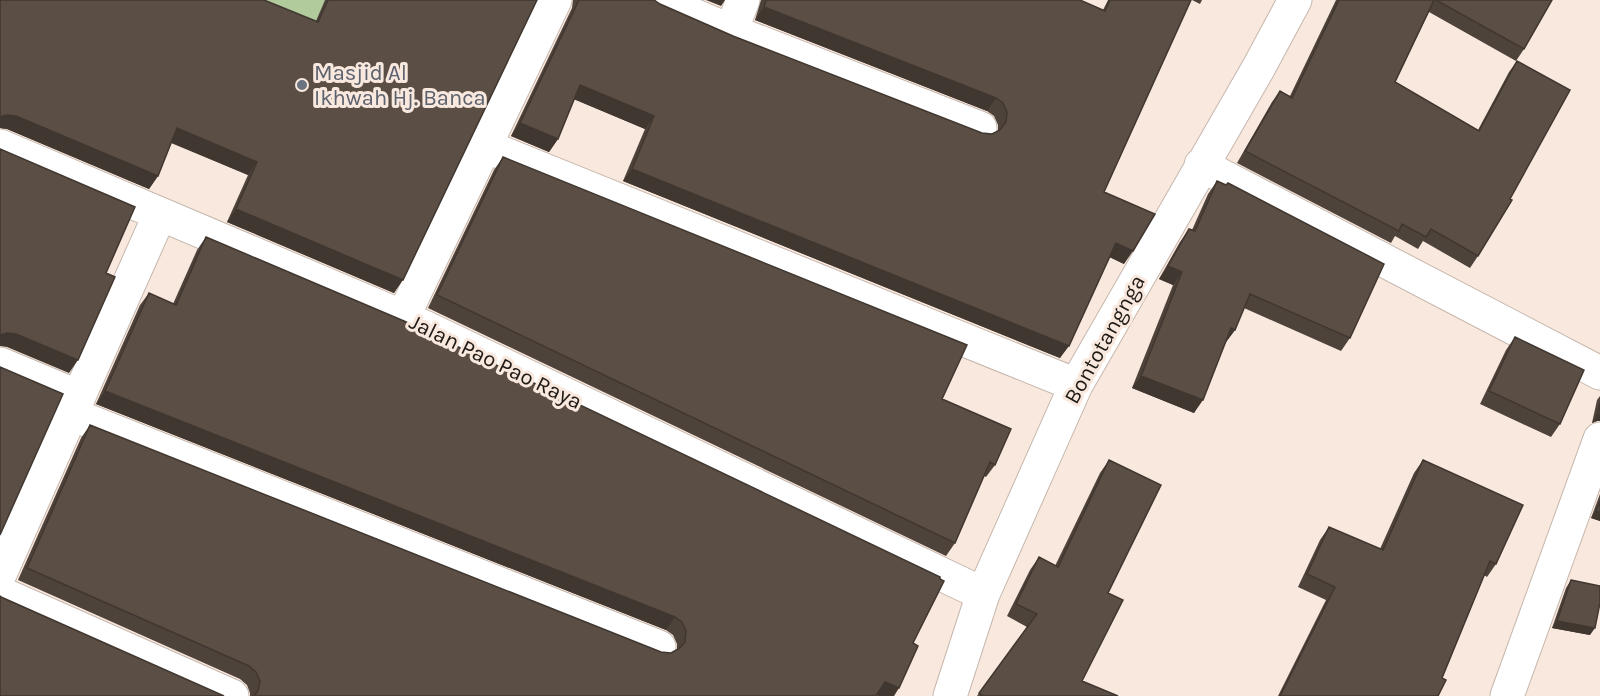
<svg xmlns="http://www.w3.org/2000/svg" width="1600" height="696" viewBox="0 0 1600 696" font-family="Karla,sans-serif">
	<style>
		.park { fill: #b1cb9d }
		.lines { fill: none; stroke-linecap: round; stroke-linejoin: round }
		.minor-casing { stroke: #c6b7ad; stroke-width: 35 }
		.minor { stroke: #fff; stroke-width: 33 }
		.wall { fill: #4e433b }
		.shaded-wall { fill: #403730 }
		.building { fill: #5b4e45; stroke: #403730; stroke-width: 1.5 }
		.worship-dot { fill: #6b7280; stroke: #f9e8de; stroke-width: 2 }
		.labels { text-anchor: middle; stroke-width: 6; stroke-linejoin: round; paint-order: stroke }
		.worship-label { font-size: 22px; fill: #5b616d; stroke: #f9e8de; text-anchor: start }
		.street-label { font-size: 22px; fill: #1f1a16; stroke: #f9e8de }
	</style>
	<rect width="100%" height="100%" fill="#f9e8de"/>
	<path class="park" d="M241,0H332L318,34Z"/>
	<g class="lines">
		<g class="minor-casing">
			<path id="minor" d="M658,0L731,31L980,128
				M731,31L743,0
				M0,146L403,317L983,594
				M485,146L1076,385
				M1201,165L1600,373
				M403,317L555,0
				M0,364L79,397
				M71,414L659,647
				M0,574L160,214
				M0,593L232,696
				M950,696L983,594L1076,385L1259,67L1295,0
				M1507,696L1600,439"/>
		</g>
		<use href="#minor" class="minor"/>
	</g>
	<path class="wall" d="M0,0L316,21L325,0H537L394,293L227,222L248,175L171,143L158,176L149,189L7,129L0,128Z
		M573,0H654L660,4L733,36L982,133L992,134L998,131V125L994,116L987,111L755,20L761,0H1080L1103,10L1108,0H1191L1104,192L1124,264L1110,257L1060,358L623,181L645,129L574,99L558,139L549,152L511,136L572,8Z
		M1192,0H1202L1200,4Z
		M1336,0H1552L1524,49L1516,61L1429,12L1395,82L1478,130L1509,72L1517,61L1478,256L1470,268L1423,241L1418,249L1395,236L1391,243L1237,163L1272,102L1280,91L1290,96Z
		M503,157L942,399L995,465L986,477L984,476L955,543L946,556L428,308L494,170Z
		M1217,181L1350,338L1341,351L1244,308L1235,330L1226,342L1194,413L1132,388L1173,285L1159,279L1180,242L1189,229L1192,230L1208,194Z
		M206,237L877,695L876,696H250V693L247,685L240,679L18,580L81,438L90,425L661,652L671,653L677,650V644L673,635L666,630L96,404L140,305L149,293L173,304L197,250Z
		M1515,337L1560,424L1551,437L1480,404L1506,350Z
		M1600,396V421H1597L1592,423L1597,400Z
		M1109,460L1108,593L1082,681L1118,696H977L1027,627L1007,616L1030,570L1039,557L1055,566L1100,473Z
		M1423,460L1496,564L1487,577L1484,575L1442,678L1438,696H1278L1326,600L1298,587L1320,540L1329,527L1380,549L1414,473Z
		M1600,494V521L1591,518Z
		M1571,580L1590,635L1552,628L1566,588Z"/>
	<path class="shaded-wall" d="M706,0H725L721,6Z
		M764,7L996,98L987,111L755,20Z
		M580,85L654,116L645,129L571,98Z
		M6,115L16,116L158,176L149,189L7,129L0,128V117Z
		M520,123L558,139L549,152L511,136Z
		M177,128L257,162L248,175L168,141Z
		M632,169L1069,346L1060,358L623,181Z
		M236,209L403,280L394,293L227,222Z
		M1116,243L1133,251L1124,264L1107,256Z
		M1168,266L1182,272L1173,285L1159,279Z
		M1231,328L1235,330L1226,342L1222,341Z
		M7,333L16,334L78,360L69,373L7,347L0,346V335Z
		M1141,376L1203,400L1194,413L1132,388Z
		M105,391L675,617L666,630L96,404Z
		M1600,414V421H1597L1592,423L1597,415Z
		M1596,511L1600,512V521L1591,518Z
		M1557,621L1595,628L1590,635L1552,628Z
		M885,682L899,688L894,696H878L876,695Z"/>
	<path class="building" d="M0,0H264L318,22L328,0H537L403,280L236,209L257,162L177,128L158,176L16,116L6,115L0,117Z
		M579,0H654L660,4L733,36L982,133L992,134L1000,130L1006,122L1007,112L1003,103L996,98L764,7L766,0H1080L1105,11L1110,0H1191L1104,192L1155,214L1133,251L1116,243L1069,346L632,169L654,116L580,85L558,139L520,123Z
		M1339,0H1434L1395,82L1479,131L1517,61L1570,90L1510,199L1512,200L1478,256L1431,229L1426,237L1402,224L1399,231L1245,151L1280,91L1292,98Z
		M1436,0H1552L1524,49Z
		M0,149L135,207L106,273L115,277L78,360L16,334L7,333L0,335Z
		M503,157L967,345L942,399L1011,429L995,465L990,462L955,543L437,295Z
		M1217,181L1226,185L1228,183L1384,264L1350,338L1250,294L1235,330L1231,328L1203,400L1141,376L1182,272L1168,266L1189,229L1195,231Z
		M206,237L404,321L940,577V579L944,581L913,643L918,646L899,688L885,682L876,696H254L258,691L260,681L256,672L249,666L27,568L90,425L661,652L671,653L680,648L685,642L686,631L682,622L675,617L105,391L149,293L176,305Z
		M1515,337L1584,370L1560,424L1489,391Z
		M0,367L63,394L0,535Z
		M1600,403V414L1597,415Z
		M1109,460L1161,485L1108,593L1123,600L1082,681L1118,696H983L979,693L1037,614L1016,604L1039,557L1058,567Z
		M1423,460L1523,505L1496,564L1490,561L1442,678L1446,680L1438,696H1280L1335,587L1307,574L1329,527L1383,550Z
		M1600,501V512L1596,511Z
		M1571,580L1600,586V603L1595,628L1557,621Z
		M0,596L1,597L224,696H0Z"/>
	<circle class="worship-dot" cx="302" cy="85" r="6"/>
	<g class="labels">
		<g class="worship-label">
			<text x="314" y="80">Masjid Al<tspan x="314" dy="25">Ikhwah Hj. Banca</tspan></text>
		</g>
		<g class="street-label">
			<text transform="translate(1104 339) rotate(-61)" y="8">Bontotangnga</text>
			<text transform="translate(496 361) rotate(26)" y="8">Jalan Pao Pao Raya</text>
		</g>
	</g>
</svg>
